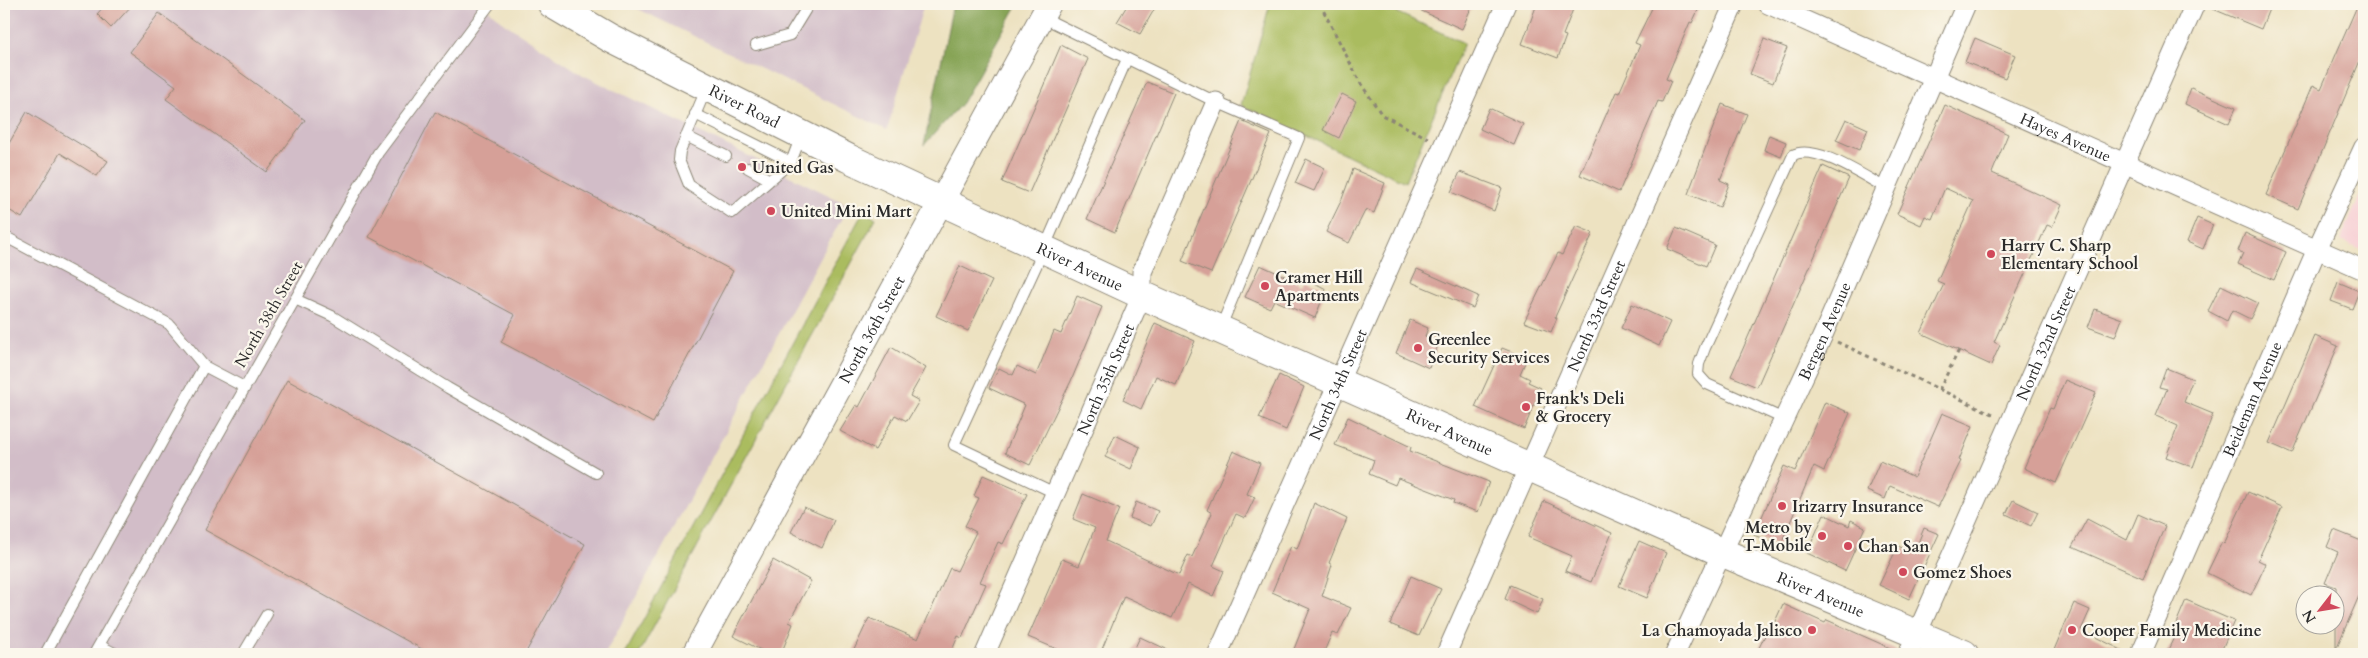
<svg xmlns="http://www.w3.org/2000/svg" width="2368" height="658" viewBox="0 0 2368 658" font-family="Cardo,serif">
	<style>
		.built { fill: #f7cfd4 }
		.industrial { fill: #d2bdc8 }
		.green { fill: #aabc5f; stroke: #6a7445 }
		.forest { fill: #87a456; stroke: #596840 }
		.building { fill: #d6a098 }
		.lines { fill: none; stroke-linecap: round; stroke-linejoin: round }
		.service-casing { stroke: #8c8676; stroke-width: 12 }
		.minor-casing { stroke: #8c8676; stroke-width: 21 }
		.tertiary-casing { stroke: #8c8676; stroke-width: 26 }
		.primary-casing { stroke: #8c8676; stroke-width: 30 }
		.path { stroke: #8c8676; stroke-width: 3; stroke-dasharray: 4 4; stroke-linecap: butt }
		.service { stroke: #fff; stroke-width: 10 }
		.minor { stroke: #fff; stroke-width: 19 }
		.tertiary { stroke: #fff; stroke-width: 24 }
		.primary { stroke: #fff; stroke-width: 28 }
		.poi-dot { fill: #d1495b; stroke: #fbf7ec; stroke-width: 2 }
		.labels { text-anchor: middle; stroke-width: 4.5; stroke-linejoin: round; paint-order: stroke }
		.street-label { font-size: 16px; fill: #2b2b2b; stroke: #fbf7ec }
		.poi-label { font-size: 16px; font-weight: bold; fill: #2b2b2b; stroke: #fbf7ec; text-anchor: start }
	</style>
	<rect width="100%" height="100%" fill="#fbf7ec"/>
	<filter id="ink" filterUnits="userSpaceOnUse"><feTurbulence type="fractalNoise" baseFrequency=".02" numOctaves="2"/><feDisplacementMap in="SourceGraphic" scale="10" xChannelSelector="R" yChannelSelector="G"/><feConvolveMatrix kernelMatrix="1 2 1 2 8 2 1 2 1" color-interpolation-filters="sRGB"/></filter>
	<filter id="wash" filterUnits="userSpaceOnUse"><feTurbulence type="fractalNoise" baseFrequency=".0096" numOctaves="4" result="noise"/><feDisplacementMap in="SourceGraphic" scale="20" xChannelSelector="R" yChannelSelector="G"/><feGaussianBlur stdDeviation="1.12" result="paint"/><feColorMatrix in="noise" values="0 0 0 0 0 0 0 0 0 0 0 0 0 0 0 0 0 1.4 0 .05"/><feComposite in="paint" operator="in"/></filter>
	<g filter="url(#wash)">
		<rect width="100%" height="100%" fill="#ede2c1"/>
		<path class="built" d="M2364,186V251L2340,241Z"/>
		<path class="industrial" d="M4,4H482L504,23L583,75L849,205L605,654H4Z
			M628,4H924L887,130Z"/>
		<path class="green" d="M1270,4H1378L1464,43L1405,182L1241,105Z
			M863,212L876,218L639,654H625Z"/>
		<path class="forest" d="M953,4H1018L962,103L924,145Z"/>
		<g id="blocks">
			<path class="building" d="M106,4H133L111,28L97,14Z
				M1128,4H1147L1155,8L1140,34L1117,22Z
				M1406,4H1462L1471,8L1462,29Z
				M1537,4H1575L1563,35L1566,36L1558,58L1522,44Z
				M1654,4H1701L1692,23L1690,22L1666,79L1671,81L1662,102L1658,101L1619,192L1580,175L1616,92L1619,93L1640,45L1635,43Z
				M2206,4H2271L2261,29L2206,6Z
				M2358,4H2364V51L2298,209L2266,195L2313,85L2321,89Z
				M159,13L305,120L267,172L166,99L176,86L130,52Z
				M1975,38L2015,55L2005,78L1965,62Z
				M1764,39L1787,48L1773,83L1750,74Z
				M1061,45L1088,59L1029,193L1002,182Z
				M1147,82L1174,93L1115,232L1087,219Z
				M2191,88L2236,108L2229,124L2185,104Z
				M1342,94L1356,101L1339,138L1323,130Z
				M1722,104L1747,114L1720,180L1729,184L1720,207L1688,194Z
				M1945,105L2008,134L1992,173L2062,205L2052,227L2047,225L1994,342L2000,345L1991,365L1921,333L1944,284L1937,281L1973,201L1945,188L1932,219L1925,216L1921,225L1897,214Z
				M1489,108L1523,124L1514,145L1480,129Z
				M27,112L108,161L97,176L60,153L22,218L4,207V152Z
				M435,112L733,271L653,423L501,342L515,315L369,237Z
				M1846,119L1868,129L1859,150L1836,140Z
				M1241,121L1271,134L1211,273L1182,261Z
				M1769,135L1786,142L1781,157L1764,150Z
				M1306,159L1325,168L1314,191L1295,183Z
				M1823,166L1849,178L1757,387L1731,376Z
				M1353,169L1385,183L1374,213L1366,209L1349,243L1326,232L1342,199Z
				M1460,172L1502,188L1494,211L1451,192Z
				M2197,218L2213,225L2203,249L2187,242Z
				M1576,226L1593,233L1555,317L1557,318L1551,332L1524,322L1558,253L1562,255Z
				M1676,228L1715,245L1706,266L1667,249Z
				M2245,233L2286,252L2274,280L2238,264L2243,253L2238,251Z
				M1260,265L1302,284L1305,278L1326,289L1315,318L1274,300L1270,308L1245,297Z
				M960,266L992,281L968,331L936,316Z
				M1417,269L1478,296L1473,308L1411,282Z
				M2338,282L2359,291L2352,309L2331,301Z
				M2221,285L2258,303L2250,319L2232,310L2227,321L2208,311Z
				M1077,296L1102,307L1071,381L1030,465L1005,453L1025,405L989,388L999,368L1013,375L1017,366L1036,375L1054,331L1061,334Z
				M1632,304L1670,322L1659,346L1621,328Z
				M2095,309L2122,319L2115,337L2088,327Z
				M1410,320L1428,328L1425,336L1439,342L1429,368L1396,353Z
				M1155,323L1195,341L1176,385L1156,376L1141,409L1123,400Z
				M2315,336L2338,346L2292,453L2269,443Z
				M891,347L926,368L910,396L919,401L907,421L895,415L875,450L840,431L856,405L859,407Z
				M1502,348L1527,358L1520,374L1530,379L1528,382L1541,388L1524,429L1475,407Z
				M2166,368L2193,379L2184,402L2213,414L2193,467L2166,457L2178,426L2156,416L2167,389L2159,387Z
				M1279,375L1304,387L1286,430L1259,418Z
				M287,380L585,544L525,654H431L205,530Z
				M2065,380L2096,393L2056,483L2024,468L2050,408L2053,409Z
				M1825,402L1850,413L1824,471L1814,466L1780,546L1754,535L1784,466L1795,471Z
				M1942,413L1973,426L1959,460L1961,461L1938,507L1890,486L1885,499L1867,491L1880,461L1914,477Z
				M1348,417L1411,447L1410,451L1489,482L1478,512L1453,503L1454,500L1398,478L1395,485L1369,474L1374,460L1335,445Z
				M1115,435L1140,447L1131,469L1105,457Z
				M1233,451L1260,463L1247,494L1255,497L1245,518L1236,514L1213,566L1224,571L1213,596L1188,584L1172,618L1124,596L1100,654H1069L1028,637L1062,559L1079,566L1095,528L1073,519L1083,494L1119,509L1106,541L1179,575L1188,555L1192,557L1212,513L1207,510Z
				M983,475L1027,494L1003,544L998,542L980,582L986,584L962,638L958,636L951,653L953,654H852L869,618L918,639L950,568L957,571L976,532L965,526L979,498L974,496Z
				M2248,492L2282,507L2258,560L2266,564L2251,595L2207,573L2222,542L2224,544Z
				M2013,500L2038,512L2031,526L2006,514Z
				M1544,501L1612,533L1591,582L1565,571L1572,556L1528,537Z
				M1136,502L1158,511L1151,526L1130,518Z
				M1314,503L1347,519L1329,563L1332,565L1322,596L1351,608L1338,635L1332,633L1323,654H1292L1310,609L1272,592L1291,546L1297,549Z
				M804,507L834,520L822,548L791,532Z
				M1824,514L1849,526L1851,520L1865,527L1845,571L1807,553Z
				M2138,514L2165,526L2143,578L2072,547L2087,519L2127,540Z
				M1924,528L1939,534L1909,599L1879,585L1898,546L1914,553Z
				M2334,530L2364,542V598L2359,596L2336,649V587L2325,583L2338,552L2327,547Z
				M1639,541L1666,553L1647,598L1619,586Z
				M773,560L811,581L789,622L793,624L781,654H769L733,636Z
				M1411,576L1441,589L1419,636L1390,624Z
				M1510,585L1543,599L1537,614L1505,599Z
				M2186,600L2234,621L2220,654H2166L2179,627L2175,626Z
				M2074,603L2090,610L2081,630L2130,654H2064L2054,650Z
				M1783,604L1825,623L1827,620L1897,651V654H1756L1769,627L1772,628Z
				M1140,637L1177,654H1132Z"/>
		</g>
	</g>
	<g filter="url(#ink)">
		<use href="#blocks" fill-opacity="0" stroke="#8c8676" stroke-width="1"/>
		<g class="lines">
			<g class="service-casing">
				<path id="service" d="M1042,17L1216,102L1299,138L1220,329
					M756,45L790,35L809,4
					M707,87L680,151L679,160L689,185L732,213L791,162L801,136
					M695,114L791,162
					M686,136L726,156
					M748,168L770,180
					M4,236L169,324L204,366L244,387
					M295,299L332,316L448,388L596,473
					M1784,419L1707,384L1698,374L1699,364L1705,348L1793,155C1816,143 1865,177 1886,188
					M1055,493L954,445L1044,249L1127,59
					M99,645L116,654
					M45,654L204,366
					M94,654L378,153L490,4
					M243,654L267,614"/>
			</g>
			<g class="minor-casing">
				<g id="minor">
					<path id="s1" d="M1768,4L2364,270"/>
					<path id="s2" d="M985,654L1142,295V272L1216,102"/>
					<path id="s3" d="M1218,654L1506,4"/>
					<path id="s4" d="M1446,654L1734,4"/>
					<path id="s5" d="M1675,654L1823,335L1966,4"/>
					<path id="s6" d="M1908,654L2195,4"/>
					<path id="s7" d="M2141,654L2317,249L2364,147"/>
				</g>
			</g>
			<g class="tertiary-casing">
				<g id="tertiary">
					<path id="s8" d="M694,654L1049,4"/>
				</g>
			</g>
			<g class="primary-casing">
				<g id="primary">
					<path id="s9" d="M552,4L610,38L848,158L1142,295L1721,552L1964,654"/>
				</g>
			</g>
			<path class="path" d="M1320,4L1361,84L1382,115L1428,138
				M1837,342L1995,415
				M1939,390L1959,350"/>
			<use href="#service" class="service"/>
			<use href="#minor" class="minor"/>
			<use href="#tertiary" class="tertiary"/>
			<use href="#primary" class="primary"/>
		</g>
	</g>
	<g class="poi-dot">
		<circle cx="742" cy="167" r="5"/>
		<circle cx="771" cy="211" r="5"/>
		<circle cx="1991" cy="254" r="5"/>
		<circle cx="1265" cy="286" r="5"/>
		<circle cx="1418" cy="348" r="5"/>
		<circle cx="1526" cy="407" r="5"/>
		<circle cx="1782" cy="506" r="5"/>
		<circle cx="1822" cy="536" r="5"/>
		<circle cx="1848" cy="546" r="5"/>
		<circle cx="1903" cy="572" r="5"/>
		<circle cx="1812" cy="630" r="5"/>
		<circle cx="2072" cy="630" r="5"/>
	</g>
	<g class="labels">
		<g class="street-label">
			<text dy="6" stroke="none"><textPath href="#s9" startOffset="218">River Road</textPath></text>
			<text dy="6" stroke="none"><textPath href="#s1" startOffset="326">Hayes Avenue</textPath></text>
			<text dy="6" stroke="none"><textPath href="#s9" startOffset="590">River Avenue</textPath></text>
			<text transform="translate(268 314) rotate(-60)" y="6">North 38th Street</text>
			<text dy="6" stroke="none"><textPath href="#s4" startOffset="370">North 33rd Street</textPath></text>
			<text dy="6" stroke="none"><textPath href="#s8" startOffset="370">North 36th Street</textPath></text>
			<text dy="6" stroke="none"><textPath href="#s5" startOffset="356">Bergen Avenue</textPath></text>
			<text dy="6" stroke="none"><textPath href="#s6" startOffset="340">North 32nd Street</textPath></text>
			<text dy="6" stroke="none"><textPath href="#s2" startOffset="300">North 35th Street</textPath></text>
			<text dy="6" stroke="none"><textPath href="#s3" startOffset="295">North 34th Street</textPath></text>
			<text dy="6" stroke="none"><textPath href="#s7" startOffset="278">Beideman Avenue</textPath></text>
			<text dy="6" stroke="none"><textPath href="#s9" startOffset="995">River Avenue</textPath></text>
			<text dy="6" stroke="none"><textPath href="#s9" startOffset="1400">River Avenue</textPath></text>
		</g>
		<g class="poi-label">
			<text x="752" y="173">United Gas</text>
			<text x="781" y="217">United Mini Mart</text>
			<text x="2001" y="251">Harry C. Sharp<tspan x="2001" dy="18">Elementary School</tspan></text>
			<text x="1275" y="283">Cramer Hill<tspan x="1275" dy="18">Apartments</tspan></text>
			<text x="1428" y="345">Greenlee<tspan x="1428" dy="18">Security Services</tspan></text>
			<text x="1536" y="404">Frank's Deli<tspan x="1536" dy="18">&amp; Grocery</tspan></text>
			<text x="1792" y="512">Irizarry Insurance</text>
			<text x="1812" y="533" text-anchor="end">Metro by<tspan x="1812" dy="18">T-Mobile</tspan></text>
			<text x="1858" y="552">Chan San</text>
			<text x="1913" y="578">Gomez Shoes</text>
			<text x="1802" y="636" text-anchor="end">La Chamoyada Jalisco</text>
			<text x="2082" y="636">Cooper Family Medicine</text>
		</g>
	</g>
	<rect width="2368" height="658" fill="none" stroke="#fbf7ec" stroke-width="20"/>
	<g transform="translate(2320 610) rotate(239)"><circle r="24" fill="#fbf7ec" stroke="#a8a59f"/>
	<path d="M0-4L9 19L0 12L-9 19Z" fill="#d1495b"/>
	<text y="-8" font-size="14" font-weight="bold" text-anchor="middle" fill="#2b2b2b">N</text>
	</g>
</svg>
